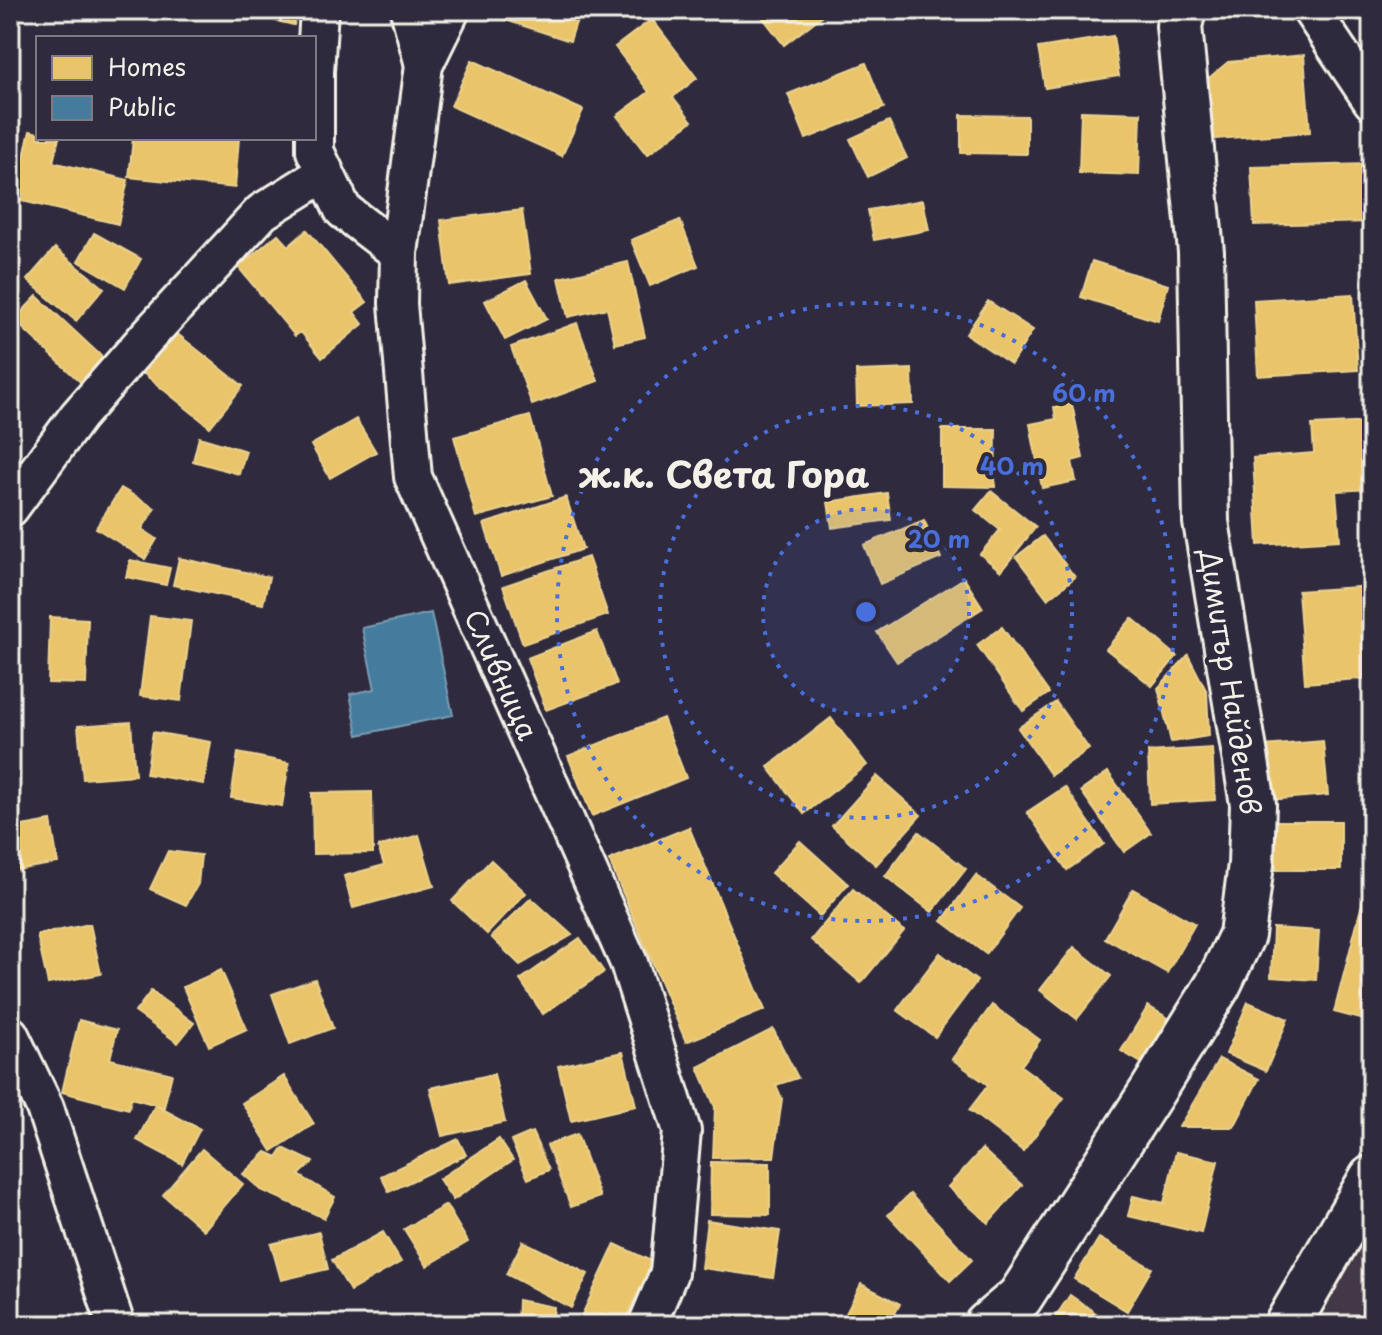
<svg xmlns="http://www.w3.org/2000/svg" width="1382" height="1335" viewBox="0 0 1382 1335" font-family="'Playpen Sans',sans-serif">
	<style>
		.built { fill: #423946 }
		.homes { fill: #e9c46a; stroke: #ecd290; stroke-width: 2 }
		.public { fill: #457b9d; stroke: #7a9eb4; stroke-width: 2 }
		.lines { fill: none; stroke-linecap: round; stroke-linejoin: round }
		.minor-casing { stroke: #f4f1e8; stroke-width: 42 }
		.tertiary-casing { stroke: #f4f1e8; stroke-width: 50 }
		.minor { stroke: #2f2a3d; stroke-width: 36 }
		.tertiary { stroke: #2f2a3d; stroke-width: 44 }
		.ring { fill: none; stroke: #486fdb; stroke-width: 4; stroke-dasharray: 4 8 }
		.labels { text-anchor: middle; stroke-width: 8; stroke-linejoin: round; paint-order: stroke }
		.street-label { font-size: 28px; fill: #f4f1e8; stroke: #2f2a3d }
		.district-label { font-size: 36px; font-weight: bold; fill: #f4f1e8; stroke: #2f2a3d }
		.centre { fill: #486fdb; stroke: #2f2a3d; stroke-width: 4 }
		.ring-label { font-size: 24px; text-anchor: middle; font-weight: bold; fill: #486fdb; stroke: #2f2a3d; stroke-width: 8; stroke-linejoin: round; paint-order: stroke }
	</style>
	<rect width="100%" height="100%" fill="#2f2a3d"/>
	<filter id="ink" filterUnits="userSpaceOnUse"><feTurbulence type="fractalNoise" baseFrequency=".0125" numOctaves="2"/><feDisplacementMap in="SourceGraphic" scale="16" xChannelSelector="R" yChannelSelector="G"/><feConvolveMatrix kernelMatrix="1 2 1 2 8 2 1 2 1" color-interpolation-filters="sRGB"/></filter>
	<g filter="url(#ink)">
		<path class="built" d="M1372,1178V1325H1287Z"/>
		<path class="homes" d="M246,10H297L294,25L245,14Z
			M488,10H580L570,41L487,14Z
			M757,10H819L823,15L784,45Z
			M652,19L697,78L673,97L692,121L647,155L617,116L649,92L615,47Z
			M1113,36L1119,76L1045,88L1038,48Z
			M1304,55L1310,132L1202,140L1197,88L1228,62Z
			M472,60L583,110L562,156L451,106Z
			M866,63L884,108L806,139L788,94Z
			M1081,111L1141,113L1139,175L1079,173Z
			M961,115L1027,116V154L961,153Z
			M889,121L907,158L868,177L850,139Z
			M30,131L38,133V138H59L53,162L128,180L118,224L14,199Z
			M133,138H239L235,188L129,177Z
			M1369,164L1371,222L1254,225L1251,167Z
			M923,200L929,230L874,240L868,210Z
			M522,210L531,274L449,285L441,220Z
			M680,220L698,266L650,286L631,240Z
			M307,230L367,302L354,312L363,324L322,358L301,332L295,336L238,267L278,234L289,246Z
			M94,233L141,259L125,288L78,261Z
			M55,248L104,288L76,321L27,280Z
			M1092,261L1168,285L1158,321L1081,297Z
			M628,262L645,337L615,344L607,308L568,317L559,278Z
			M526,280L547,319L505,340L485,301Z
			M1353,294L1358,370L1258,376L1254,300Z
			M37,296L114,368L91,392L14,320Z
			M988,301L1033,330L1011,364L966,334Z
			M577,323L598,381L532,405L511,347Z
			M175,332L243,386L210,427L143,373Z
			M912,369L913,404L857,406L856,371Z
			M1072,404L1083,458L1072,461L1076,481L1042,488L1030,424L1056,419L1054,407Z
			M530,416L552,496L476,517L454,437Z
			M356,419L376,452L330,478L311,445Z
			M1372,422V489L1336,491L1340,540L1258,545L1253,458L1314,453L1312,425Z
			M942,429H996L995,487L942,486Z
			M199,437L246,451L239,474L193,461Z
			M121,488L155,508L142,529L157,539L145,559L96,528Z
			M991,491L1036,527L1001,571L980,554L1000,530L975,510Z
			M887,493L891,520L832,528L828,502Z
			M566,497L583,549L501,576L484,524Z
			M924,520L941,558L880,584L864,545Z
			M1043,536L1075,577L1048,599L1016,557Z
			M588,557L608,615L523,644L503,586Z
			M179,558L269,577L263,604L173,585Z
			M130,560L170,568L166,585L126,577Z
			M964,578L983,608L897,662L877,632Z
			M1372,586V678L1305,683L1298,591Z
			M150,616L191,621L181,701L140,696Z
			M50,617L88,619L86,684L48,683Z
			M1132,618L1177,656L1152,686L1106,649Z
			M1002,627L1049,693L1023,711L977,645Z
			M597,631L617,684L546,710L527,658Z
			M1188,655L1207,692L1209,736L1171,742L1158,688Z
			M1056,702L1089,749L1051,775L1018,728Z
			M663,718L686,778L592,816L568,756Z
			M831,718L867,765L804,814L768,767Z
			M131,722L135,775L83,779L78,726Z
			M153,732L211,742L204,784L146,774Z
			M1323,741L1328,795L1269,800L1264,746Z
			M1212,748L1215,800L1150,804L1148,752Z
			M238,753L289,763L282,806L231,798Z
			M1108,772L1151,833L1124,852L1081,791Z
			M877,776L921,815L876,865L832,826Z
			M1065,787L1104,844L1067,870L1027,812Z
			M372,792L373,853L313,854L312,793Z
			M51,821L58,863L10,871V828Z
			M1276,821H1341V870H1276Z
			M689,827L765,1010L686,1042L609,860Z
			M919,832L966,869L932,912L885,876Z
			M419,835L434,886L353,908L344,876L384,865L378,847Z
			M800,841L848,884L820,916L771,873Z
			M168,851L201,855L198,884L186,905L150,889Z
			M491,860L526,893L487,934L452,901Z
			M1372,865V1022L1334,1012Z
			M976,875L1020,908L986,954L942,921Z
			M853,889L904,931L861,983L811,940Z
			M1133,889L1195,924L1167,973L1105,938Z
			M531,898L572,935L520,965L491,937Z
			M90,924L101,974L48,984L37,935Z
			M1273,928L1319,931L1316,980L1271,977Z
			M580,938L604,972L543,1014L520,980Z
			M1074,947L1111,976L1077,1019L1040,990Z
			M940,953L977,981L935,1037L897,1010Z
			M221,970L247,1029L209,1046L183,987Z
			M315,979L333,1028L290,1044L272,994Z
			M151,991L194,1023L178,1043L135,1012Z
			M1248,1002L1288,1019L1266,1071L1226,1054Z
			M992,1005L1040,1040L1021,1066L1064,1098L1023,1151L969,1110L988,1085L952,1059Z
			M1148,1006L1170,1019L1143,1064L1121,1051Z
			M79,1020L117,1030L110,1059L172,1074L164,1107L131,1098L129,1109L62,1092Z
			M773,1029L798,1078L776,1085L782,1099L774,1157L713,1158L715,1107L698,1067Z
			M623,1052L636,1106L571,1121L558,1066Z
			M1219,1059L1259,1079L1234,1127H1179Z
			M494,1074L505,1122L442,1136L430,1088Z
			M284,1076L314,1124L272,1151L242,1103Z
			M155,1105L200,1129L182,1164L137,1140Z
			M532,1132L549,1170L528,1179L511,1141Z
			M577,1134L600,1197L571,1207L547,1145Z
			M458,1139L466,1155L389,1192L381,1176Z
			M499,1139L513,1160L453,1200L439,1179Z
			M283,1148L313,1162L299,1175L335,1197L324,1218L261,1190L243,1174L266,1152L277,1157Z
			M202,1149L243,1184L204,1230L163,1195Z
			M982,1149L1022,1185L988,1223L948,1187Z
			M1176,1152L1218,1161L1201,1233L1128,1216L1133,1196L1164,1203Z
			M711,1162L770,1163V1215L710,1214Z
			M910,1194L972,1260L950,1281L888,1215Z
			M446,1205L468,1242L427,1266L404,1229Z
			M707,1220L780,1231L773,1278L701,1268Z
			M319,1232L328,1269L281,1280L271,1244Z
			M383,1232L401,1262L350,1291L332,1260Z
			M1099,1238L1152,1268L1127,1311L1074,1279Z
			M523,1241L588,1274L571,1308L506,1274Z
			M615,1244L653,1262L623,1325H593L580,1319Z
			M861,1284L900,1304L889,1325H840Z
			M1070,1295L1113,1325H1050Z
			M518,1300L554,1307L552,1325H517Z"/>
		<path class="public" d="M431,613L453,715L358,735L350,694L375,689L362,628Z
			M715,1314L743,1325H711Z"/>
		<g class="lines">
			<g class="minor-casing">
				<g id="minor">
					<path d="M319,10L315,72V151L343,210L399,253"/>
					<path d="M409,10L424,65"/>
					<path id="s1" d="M451,10L424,65L399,253L398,304L413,477L629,963L682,1131L669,1273L647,1325"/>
					<path d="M1311,10L1372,101"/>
					<path d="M10,508L78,416L147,337L262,212L325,173"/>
					<path d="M10,1035L45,1108L116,1325"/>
				</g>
			</g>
			<g class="tertiary-casing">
				<path id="tertiary" d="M987,1325L1020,1297L1153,1090L1218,985L1242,935L1251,864L1253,804L1206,522L1201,252L1179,26L1183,10
					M1287,1325L1372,1178"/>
			</g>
			<use href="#minor" class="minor"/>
			<use href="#tertiary" class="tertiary"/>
		</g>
	</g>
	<circle cx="866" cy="612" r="103" fill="#486fdb" fill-opacity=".12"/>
	<g class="ring">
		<circle cx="866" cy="612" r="103"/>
		<circle cx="866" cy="612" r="206"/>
		<circle cx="866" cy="612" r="309"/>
	</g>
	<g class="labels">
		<g class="street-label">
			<text dy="10" stroke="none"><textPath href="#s1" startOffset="692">Сливница</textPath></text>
			<text transform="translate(1230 682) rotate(81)" y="10">Димитър Найденов</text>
		</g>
		<g class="district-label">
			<text x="724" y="488">ж.к. Света Гора</text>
		</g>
	</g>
	<circle cx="866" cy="612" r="12" class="centre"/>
	<g class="ring-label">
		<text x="1084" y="402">60 m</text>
		<text x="1012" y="475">40 m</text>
		<text x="939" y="548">20 m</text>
	</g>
	<rect width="1382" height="1335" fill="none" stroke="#2f2a3d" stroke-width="40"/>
	<rect x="20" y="20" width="1342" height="1295" fill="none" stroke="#f4f1e8" stroke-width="3" filter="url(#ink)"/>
	<rect x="36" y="36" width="280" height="104" fill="#2f2a3d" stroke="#7e7a81" stroke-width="2"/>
	<rect x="52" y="56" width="40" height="24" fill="#e9c46a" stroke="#7e7a81" stroke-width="2"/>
	<text x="108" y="76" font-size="24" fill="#f4f1e8">Homes</text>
	<rect x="52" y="96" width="40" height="24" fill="#457b9d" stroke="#7e7a81" stroke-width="2"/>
	<text x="108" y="116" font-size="24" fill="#f4f1e8">Public</text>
</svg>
